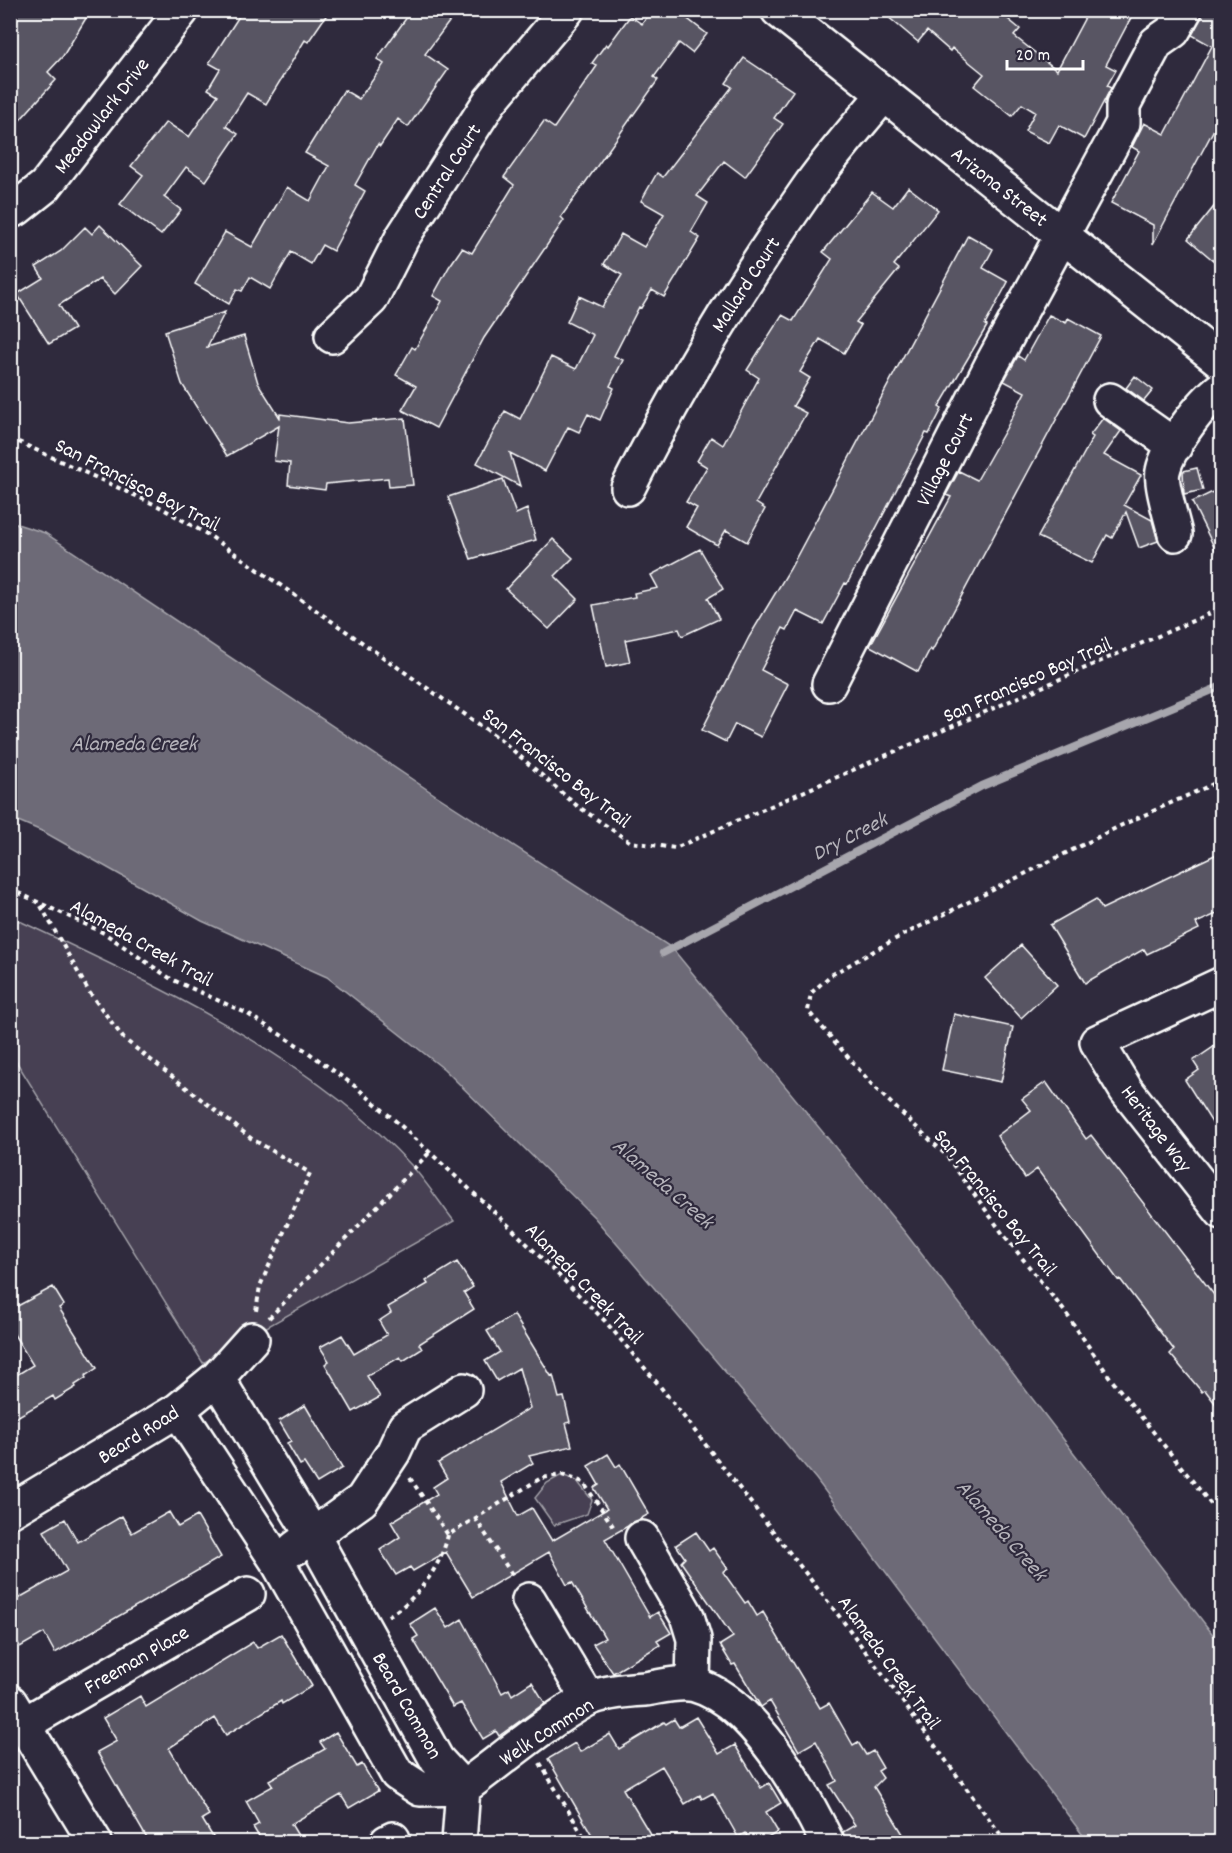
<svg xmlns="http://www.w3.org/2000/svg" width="1232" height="1853" viewBox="0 0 1232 1853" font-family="Dekko,sans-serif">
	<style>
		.green { fill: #464152; stroke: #a2a0a8; stroke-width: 1.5 }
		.water { fill: #6d6a77; stroke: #a7a6ad; stroke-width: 1.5 }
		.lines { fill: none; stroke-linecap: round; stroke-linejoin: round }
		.stream { stroke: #a7a6ad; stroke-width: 8 }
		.building { fill: #595564; stroke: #fff; stroke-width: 1.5 }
		.minor-casing { stroke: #fff; stroke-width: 38 }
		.path { stroke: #fff; stroke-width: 4; stroke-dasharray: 4.5 4.5; stroke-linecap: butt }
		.minor { stroke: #2f2a3d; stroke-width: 33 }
		.labels { text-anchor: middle; stroke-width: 4.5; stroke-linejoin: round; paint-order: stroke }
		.street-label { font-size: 21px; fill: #fff; stroke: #2f2a3d }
		.water-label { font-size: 22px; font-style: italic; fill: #b6b4bb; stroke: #2f2a3d }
	</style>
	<rect width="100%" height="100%" fill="#2f2a3d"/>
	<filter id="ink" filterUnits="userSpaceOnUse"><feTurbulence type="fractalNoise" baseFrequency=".0167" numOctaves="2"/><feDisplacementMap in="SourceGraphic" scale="12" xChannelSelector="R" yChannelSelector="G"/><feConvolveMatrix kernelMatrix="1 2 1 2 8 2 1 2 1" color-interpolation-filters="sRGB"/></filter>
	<g filter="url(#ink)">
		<path class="green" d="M11,917C144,979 312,1056 412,1166C427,1183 440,1203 454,1221L203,1363L11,1053Z
			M562,1475L577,1481L592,1500L587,1514L554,1525L535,1498L547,1483Z"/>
		<path class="water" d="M11,522L45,533L434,794L672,948L907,1235L1221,1645V1842H1088L816,1479L594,1217L444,1069L327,977L202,921L44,832L11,818Z"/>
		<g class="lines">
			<path class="stream" d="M663,953L982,786L1222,686"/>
		</g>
		<path class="building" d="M10,10H91L63,56L48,72L56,80L10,131Z
			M243,10H330L308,42L305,40L266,104L247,93L226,126L238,134L206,181L186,167L164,197L181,210L161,235L120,204L143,175L131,166L166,122L189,137L218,95L208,89L220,69L209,63Z
			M412,10H458L425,54L448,70L408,127L398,119L380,146L378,144L355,185L365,191L333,251L322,245L311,264L291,252L270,289L250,277L242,291L237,289L229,304L195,284L225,232L252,247L287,187L310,201L329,166L305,153L344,90L359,99L384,64L377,59Z
			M652,10H676L707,34L692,53L679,43L654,77L658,80L561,217L564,220L484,338L436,428L402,410L416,386L396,375L412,347L415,349L442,301L433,296L449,267L462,248L472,253L514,185L504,177L544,121L554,128L597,66L592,63L606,44L608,46L630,16L642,24Z
			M880,10H997L1020,29L1014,36L1057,70L1089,10H1135L1106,65L1116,70L1107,86L1111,88L1084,139L1059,125L1049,143L1025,131L1035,112L1022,104L1012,116L974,86L984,74L952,48L950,51L927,31L918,42Z
			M1205,10H1221V116L1153,244V225L1111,203L1139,151L1132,147L1144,123L1165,134L1212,46L1192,35Z
			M744,58L793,91L774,118L783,124L745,177L724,161L697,196L708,203L691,232L700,238L664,297L652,290L641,308L639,307L614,356L623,360L610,386L614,388L600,420L588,414L579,432L568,427L545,471L510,453L520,486L477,463L505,411L520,419L551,357L576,369L593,335L567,322L579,296L602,307L622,275L604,264L621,234L644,247L664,214L641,201L657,173L663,177L732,87L726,83Z
			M908,187L938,210L894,265L899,269L856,322L861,325L844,353L820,339L800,372L810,378L793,406L806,413L756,503L765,509L747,542L726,530L717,545L686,527L697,508L686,502L707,467L697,461L711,437L723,445L759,378L747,370L782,315L793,321L832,259L823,252L872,192L893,207Z
			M1221,198V267L1188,239Z
			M100,225L142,266L115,294L100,279L59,305L74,329L49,344L17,294L43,278L36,267L61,251L85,227L92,234Z
			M968,235L993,249L983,268L1008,282L985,325L987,326L939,407L942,409L929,434L926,433L847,584L845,583L823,624L797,611L787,630L783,628L761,670L788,684L761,737L735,724L726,742L702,730L749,637L790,569Z
			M225,312L207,347L244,336L258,383L280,418V414L348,423L405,418L413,485L389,487L388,478L326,484L325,490L288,485L290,463L274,461L279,426L227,456L182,384L165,331Z
			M1049,315L1066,323L1068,318L1101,336L932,651L930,649L918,672L870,646L951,497L946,495L959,471L977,480L1007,427L1025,392L1004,381L1018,356L1024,360Z
			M1135,376L1153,390L1144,401L1126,388Z
			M1103,418L1121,431L1104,455L1141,475L1124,505L1152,520L1158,541L1139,548L1126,512L1112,538L1107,535L1092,563L1038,537L1093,437L1090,435Z
			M1197,468L1203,490L1184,494L1183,471Z
			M503,479L516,514L527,509L536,540L471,559L448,497Z
			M1221,488V561L1192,502Z
			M553,539L573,558L555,576L578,599L549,629L506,589Z
			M700,549L723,589L708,598L719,619L682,636L679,629L625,640L630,662L606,667L593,605L635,597L634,593L658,588L651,575Z
			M1221,852V912L1196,923L1199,929L1147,954L1144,949L1085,983L1050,925L1096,899L1102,909Z
			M1021,945L1057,985L1021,1018L985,978Z
			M954,1014L1013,1027L1001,1082L942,1070Z
			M1221,1042V1137L1185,1080L1199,1070L1193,1061Z
			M1046,1082L1086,1139L1091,1135L1221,1304V1411L1205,1390L1202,1392L1170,1354L1174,1350L1120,1279L1118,1280L1037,1169L1025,1178L997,1136L1031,1110L1022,1099Z
			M457,1262L473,1287L464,1293L474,1309L419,1344L422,1349L403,1361L400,1357L367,1376L380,1397L353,1412L325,1364L329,1361L320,1347L342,1335L354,1354L387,1335L379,1321L391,1313L388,1307L428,1284L426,1281Z
			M53,1287L64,1305L59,1308L97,1368L85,1376L86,1378L75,1385L76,1387L55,1400L53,1396L10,1421V1379L33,1365L10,1328V1310Z
			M514,1315L551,1376L553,1375L559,1398L564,1397L570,1422L566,1423L572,1446L529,1456L533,1463L501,1482L518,1516L532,1508L552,1541L607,1509L594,1488L599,1485L588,1466L608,1454L616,1467L620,1464L649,1514L605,1539L650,1617L658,1612L671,1633L657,1641L660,1645L613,1673L593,1644L605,1638L572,1582L567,1585L549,1552L473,1597L446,1552L413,1571L410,1567L396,1575L380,1550L400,1537L391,1522L437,1494L433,1487L447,1478L438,1463L530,1408L519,1368L497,1381L485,1361L500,1352L487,1331Z
			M305,1405L342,1468L317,1483L304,1463L300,1465L287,1443L291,1441L279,1421Z
			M169,1512L178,1527L197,1516L221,1557L55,1653L44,1633L20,1647L10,1630V1603L67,1571L44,1531L65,1519L78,1542L122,1516L132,1533Z
			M696,1532L709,1551L713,1548L728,1569L723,1572L745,1603L748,1601L757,1616L763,1612L820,1708L829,1703L853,1745L858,1742L866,1755L873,1751L883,1768L878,1771L883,1778L874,1787L908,1842H846L843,1832L855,1825L829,1785L837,1781L816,1741L799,1751L770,1701L761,1707L735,1664L732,1665L720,1645L733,1637L681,1562L685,1558L676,1545Z
			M435,1608L448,1628L462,1619L502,1693L509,1689L512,1695L532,1682L545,1703L499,1736L496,1731L483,1739L461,1703L453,1707L413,1639L418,1636L410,1624Z
			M281,1634L312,1686L282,1704L281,1701L226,1735L215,1718L169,1748L209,1815L202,1819L216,1842H149L97,1752L117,1741L103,1718L140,1696L146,1707L253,1642L257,1648Z
			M696,1717L719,1754L735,1745L761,1788L769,1783L781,1803L766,1812L778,1832L761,1842H750L745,1833L738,1837L713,1793L702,1799L700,1795L685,1804L662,1766L623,1789L655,1842H596L548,1759L575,1743L580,1752L610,1734L619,1749L664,1722L666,1724L674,1719L679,1727Z
			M336,1732L357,1767L362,1764L378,1791L349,1808L341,1795L291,1824L302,1842H262L253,1827L259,1824L246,1801L273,1786L269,1780L325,1749L320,1742Z"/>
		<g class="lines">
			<g class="minor-casing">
				<path id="minor" d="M778,10L1222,362
					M10,208L16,209L45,186L182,10
					M332,336L371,299L402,238L490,101L567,10
					M1110,400L1175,446
					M628,488C680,384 740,286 807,190C830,157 858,126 884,94
					M1175,534C1172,520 1160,483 1163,471C1168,447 1202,402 1222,388
					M829,684L991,366L1115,138L1123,123V105L1156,43L1173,31L1185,10
					M1222,984L1097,1042L1126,1090L1222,1212
					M217,1378L313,1536L437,1760L463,1788
					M178,1410L277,1561L397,1774L420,1789L463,1788
					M10,1511L178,1410L217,1378L252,1339
					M642,1538L687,1616L694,1639L693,1684
					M295,1548L362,1500L393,1453L405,1427L464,1390
					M529,1600L588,1699
					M10,1702L95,1842
					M24,1724L248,1594
					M463,1788C503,1759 543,1724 586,1700C602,1692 627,1690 645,1689C659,1687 681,1681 695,1685C753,1701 802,1791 827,1842
					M387,1842L393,1839
					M459,1842L463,1788"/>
			</g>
			<path class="path" d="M10,438L158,506L210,536L500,739L576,805L630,842L675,848L1222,608
				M1222,780L1122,825L899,937L831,975L811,993L808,1011L875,1088L946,1155L1003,1234L1065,1312L1111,1379L1222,1518
				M10,889L104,933L171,979L246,1013L305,1050L356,1087L398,1123L505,1222L605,1321L659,1385L846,1625L1006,1842
				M41,906L89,992L124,1039L252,1139L310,1173L260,1286L256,1311
				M269,1318L430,1152
				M410,1478L448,1535L541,1478L562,1475L583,1482L615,1529
				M475,1518L513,1576
				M388,1616C417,1600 441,1566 448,1535
				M540,1763L587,1842"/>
			<use href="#minor" class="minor"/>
		</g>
	</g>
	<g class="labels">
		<g class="street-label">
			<text transform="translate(101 115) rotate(-52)" y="7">Meadowlark Drive</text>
			<text transform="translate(446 171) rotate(-57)" y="7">Central Court</text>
			<text transform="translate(1000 186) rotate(38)" y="7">Arizona Street</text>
			<text transform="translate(745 284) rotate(-57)" y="7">Mallard Court</text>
			<text transform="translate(944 459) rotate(-63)" y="7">Village Court</text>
			<text transform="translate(138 484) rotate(27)" y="7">San Francisco Bay Trail</text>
			<text transform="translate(1027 679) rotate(-24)" y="7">San Francisco Bay Trail</text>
			<text transform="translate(557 767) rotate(38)" y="7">San Francisco Bay Trail</text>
			<text transform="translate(142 942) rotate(29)" y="7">Alameda Creek Trail</text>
			<text transform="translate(1157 1128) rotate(53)" y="7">Heritage Way</text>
			<text transform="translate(996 1202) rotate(51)" y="7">San Francisco Bay Trail</text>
			<text transform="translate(585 1283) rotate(46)" y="7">Alameda Creek Trail</text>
			<text transform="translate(138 1434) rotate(-32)" y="7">Beard Road</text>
			<text transform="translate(136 1659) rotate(-30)" y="7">Freeman Place</text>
			<text transform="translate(890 1662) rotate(54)" y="7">Alameda Creek Trail</text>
			<text transform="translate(408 1705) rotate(60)" y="7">Beard Common</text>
			<text transform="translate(546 1731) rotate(-33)" y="7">Welk Common</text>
		</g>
		<g class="water-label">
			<text x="134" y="750">Alameda Creek</text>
			<text transform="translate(849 835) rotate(-27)" y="8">Dry Creek</text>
			<text transform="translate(664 1182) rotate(41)" y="8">Alameda Creek</text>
			<text transform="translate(1003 1529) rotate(49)" y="8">Alameda Creek</text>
		</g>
	</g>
	<rect width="1232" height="1853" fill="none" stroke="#2f2a3d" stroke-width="36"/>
	<rect x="18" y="18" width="1196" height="1817" fill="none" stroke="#fff" stroke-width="2" filter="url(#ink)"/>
	<path d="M1007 60v9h76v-9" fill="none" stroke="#ffffff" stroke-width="3"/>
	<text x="1016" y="60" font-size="18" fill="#ffffff" stroke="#2f2a3d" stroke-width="4.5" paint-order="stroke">20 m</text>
</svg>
